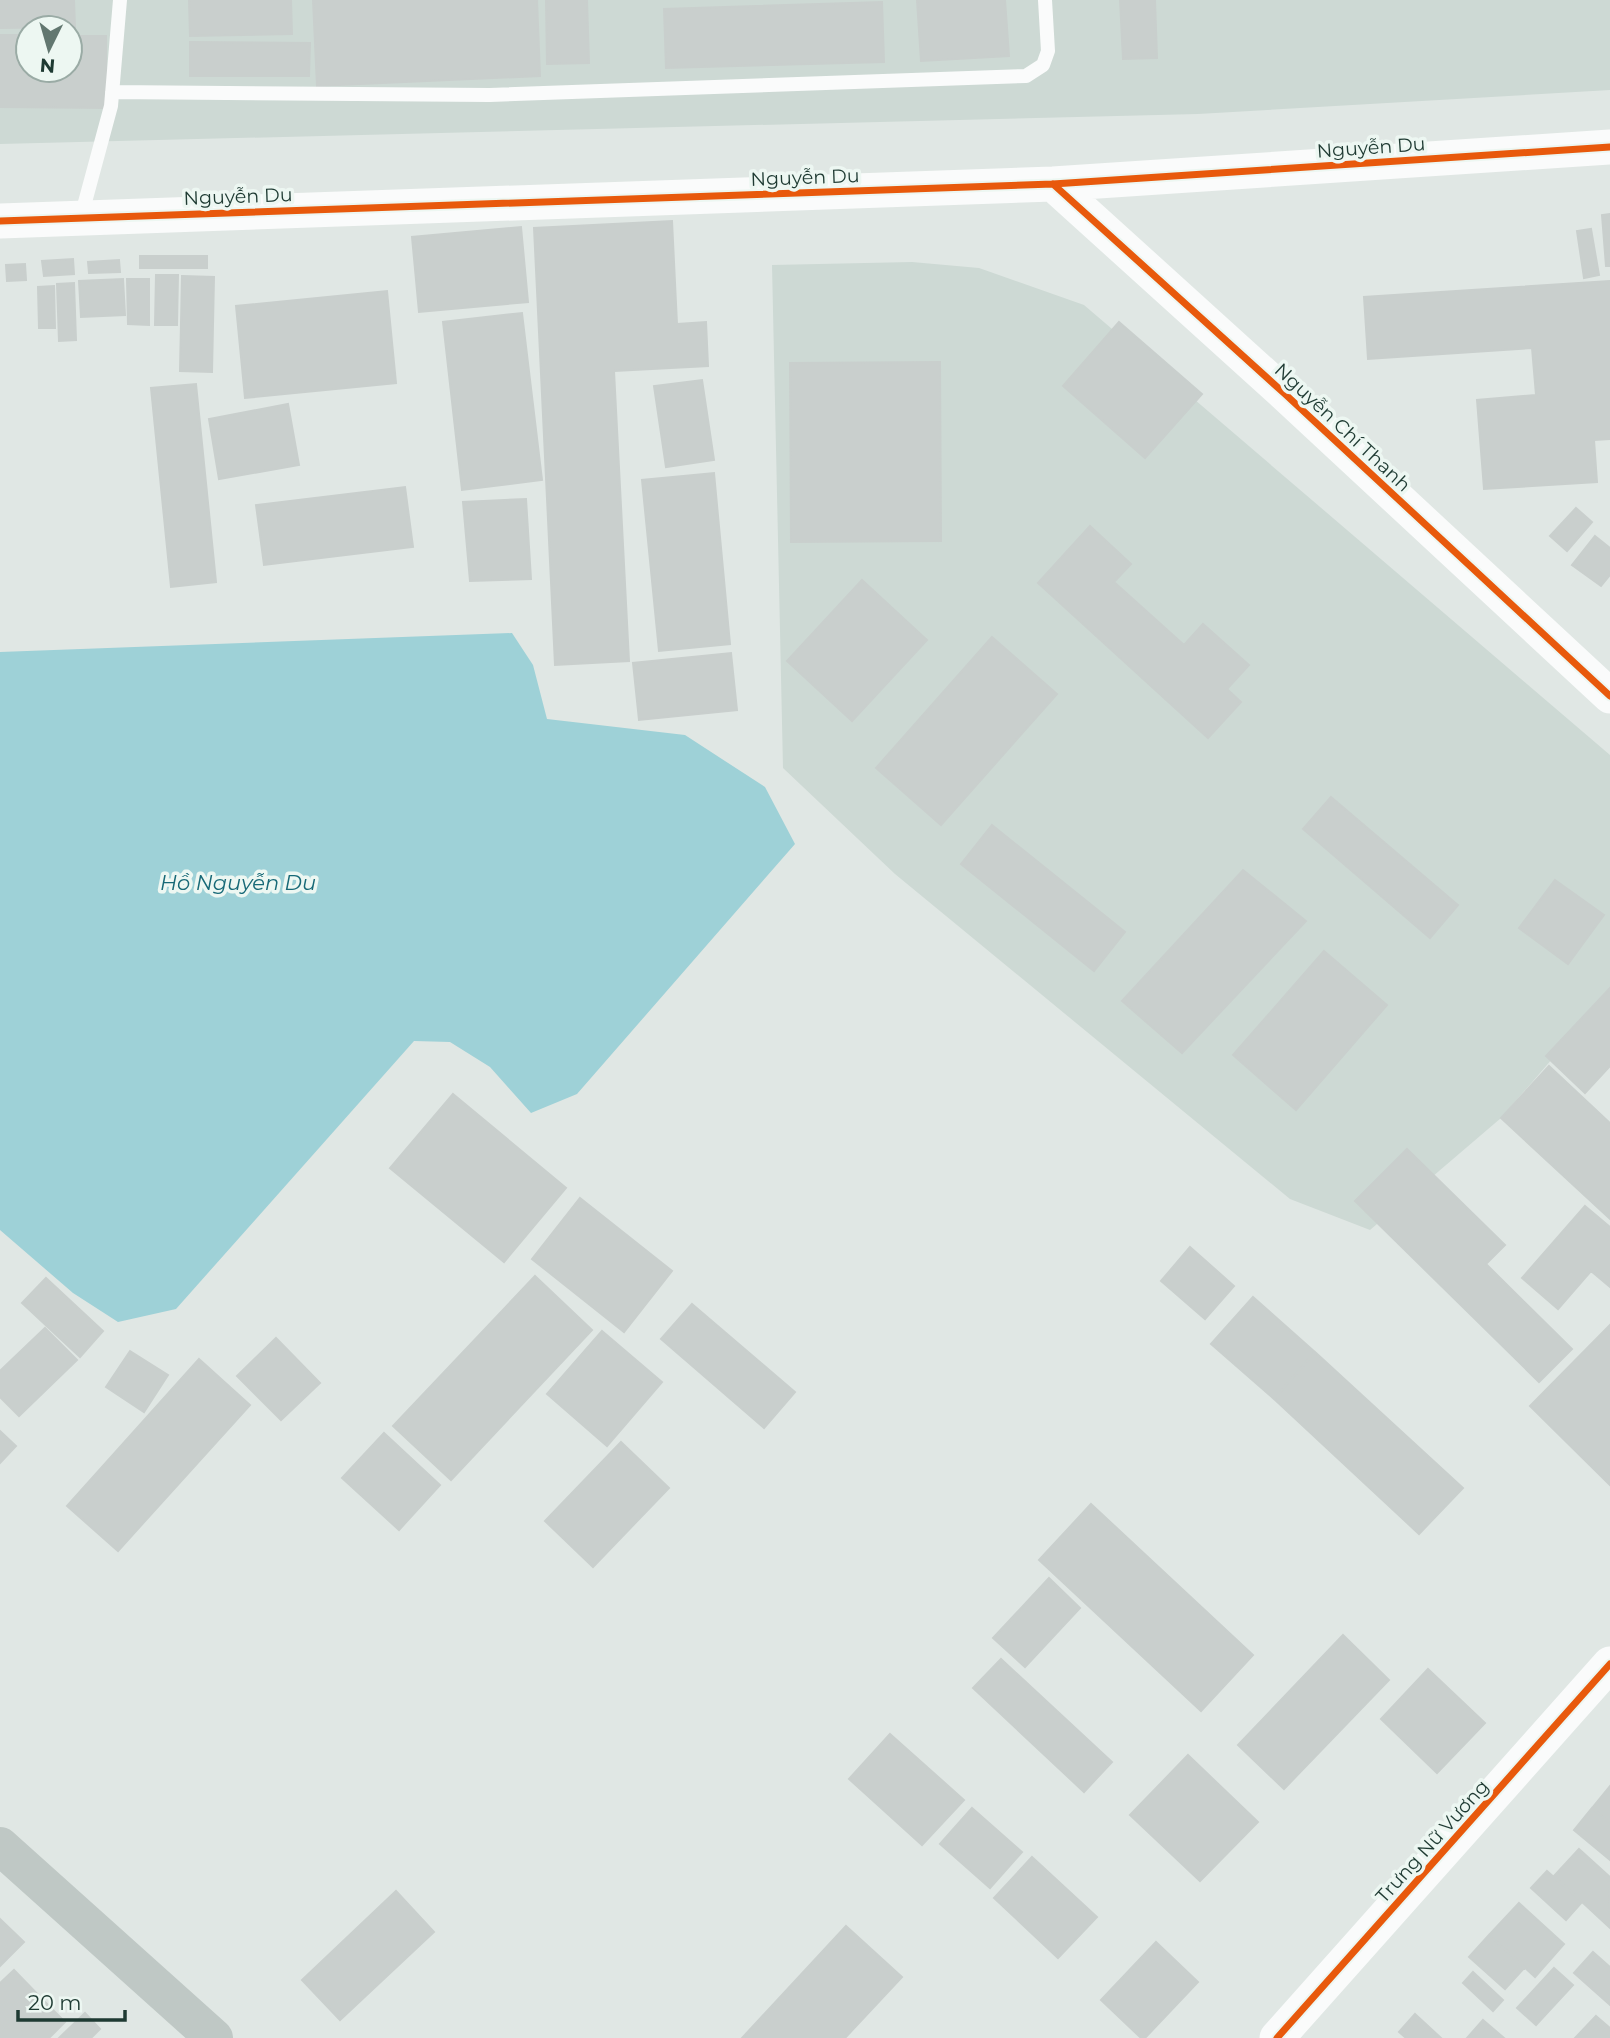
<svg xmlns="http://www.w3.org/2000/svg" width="1610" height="2038" viewBox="0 0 1610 2038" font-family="Montserrat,sans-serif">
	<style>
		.built { fill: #cdd9d4; fill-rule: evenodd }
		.water { fill: #9ed1d7 }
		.building { fill: #c9cfcd; stroke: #c9cfcd; stroke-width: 2 }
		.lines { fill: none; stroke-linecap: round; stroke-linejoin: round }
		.service { stroke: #fafbfb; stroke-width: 14 }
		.tertiary { stroke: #fafbfb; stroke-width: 35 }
		.primary { stroke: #bfc8c5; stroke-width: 38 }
		.cycleway-casing { stroke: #edf7f2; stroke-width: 11 }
		.cycleway { stroke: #e8590c; stroke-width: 7 }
		.labels { text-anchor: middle; stroke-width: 7; stroke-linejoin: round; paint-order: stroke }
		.street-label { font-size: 19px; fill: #1e3a32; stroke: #edf7f2 }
		.water-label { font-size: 21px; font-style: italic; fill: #176977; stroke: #edf7f2 }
	</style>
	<rect width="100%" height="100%" fill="#e0e7e4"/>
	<path class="built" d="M0,0H1610V90L1198,114L0,144ZM28,28H70V70H28Z
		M912,262L979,268L1084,305L1610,755V992L1501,1118L1370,1230L1290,1199L895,874L783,768L772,265Z"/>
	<path class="water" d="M512,633L533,665L547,719L685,735L765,787L795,844L577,1094L531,1113L490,1067L450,1042L414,1041L176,1309L118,1322L73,1293L0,1230V652Z"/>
	<path class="building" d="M0,0H74L75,27L0,28Z
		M189,0H291L292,34L190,36Z
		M313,0H537L540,76L317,86Z
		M546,0H587L589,63L547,64Z
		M917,0H1005L1009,56L921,61Z
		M1120,0H1155L1157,58L1123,59Z
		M882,2L884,62L666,68L664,9Z
		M0,35H28V70H70V36H106V108L0,107Z
		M190,42L310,43L309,76H190Z
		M1610,214V266H1606L1602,215Z
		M672,221L677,324L706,322L708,366L614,371L629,661L555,665L534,228Z
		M521,227L528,302L419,312L412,237Z
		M1591,229L1599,275L1584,278L1577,231Z
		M140,256H207V268H140Z
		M73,259L74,274L44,276L42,261Z
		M119,260L120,272L89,273L88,262Z
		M25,264L26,280L7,281L6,265Z
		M156,275H178L177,325H155Z
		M182,276L214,277L212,372L180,371Z
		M123,279L125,315L81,317L79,281Z
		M127,279H149V325L128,324Z
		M1610,281V439L1594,440L1597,482L1484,489L1477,400L1536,395L1532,348L1368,359L1364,297Z
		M74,283L76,340L59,341L57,284Z
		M54,286L55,328H39L38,287Z
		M387,291L396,383L245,398L236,306Z
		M522,313L542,480L462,490L443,322Z
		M1119,322L1202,394L1145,458L1063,386Z
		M940,362L941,541L791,542L790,363Z
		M702,380L714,460L666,467L654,386Z
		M196,384L216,582L171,587L151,388Z
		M288,404L299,465L219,479L209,419Z
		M714,473L730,644L659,651L642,480Z
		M405,487L413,547L264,565L256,505Z
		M526,499L531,579L470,581L463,502Z
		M1576,508L1592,522L1567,551L1550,536Z
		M1090,526L1131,564L1114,582L1184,645L1203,624L1249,665L1227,689L1241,702L1208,738L1038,583Z
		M1595,536L1610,548V575L1601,586L1572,565Z
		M862,580L927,640L852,721L787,661Z
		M992,637L1057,694L941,825L876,768Z
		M731,653L737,710L639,720L633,663Z
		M1331,797L1458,905L1430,938L1303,829Z
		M992,825L1125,932L1094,971L961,864Z
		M1243,870L1306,921L1182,1053L1122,1001Z
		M1555,880L1604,915L1568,964L1519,928Z
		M1324,951L1387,1005L1296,1110L1233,1055Z
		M1610,988V1066L1585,1093L1546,1056Z
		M1549,1066L1610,1123V1219L1501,1118Z
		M453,1094L566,1188L504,1262L390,1168Z
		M1407,1149L1505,1245L1486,1264L1572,1349L1539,1382L1355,1201Z
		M580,1198L672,1271L624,1332L532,1259Z
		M1585,1206L1610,1227V1287L1591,1271L1558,1309L1522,1278Z
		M1190,1247L1234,1286L1205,1319L1161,1281Z
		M535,1276L592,1330L451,1480L393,1426Z
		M46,1278L103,1331L80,1357L22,1303Z
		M1253,1297L1315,1352L1274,1399L1211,1344Z
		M692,1304L795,1392L764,1428L661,1339Z
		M1610,1325V1485L1530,1406Z
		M45,1328L77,1360L19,1416L0,1397V1371Z
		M602,1331L662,1382L607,1446L547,1394Z
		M276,1338L320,1383L281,1420L237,1376Z
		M130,1351L168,1375L144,1412L106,1387Z
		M1315,1352L1463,1488L1419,1534L1274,1399Z
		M199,1359L250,1405L118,1551L67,1506Z
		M0,1431L16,1446L0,1463Z
		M384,1433L440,1485L399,1530L342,1478Z
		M621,1442L669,1488L593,1567L545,1521Z
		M1091,1504L1253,1655L1201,1711L1039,1560Z
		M1049,1578L1080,1608L1025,1667L993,1638Z
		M1343,1635L1389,1680L1284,1789L1238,1745Z
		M1001,1659L1112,1762L1084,1792L973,1688Z
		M1428,1669L1485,1723L1437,1773L1381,1719Z
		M890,1734L964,1800L922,1845L849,1779Z
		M1188,1755L1258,1822L1200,1881L1130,1815Z
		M1610,1786V1823L1592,1808Z
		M972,1808L1022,1852L990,1888L940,1844Z
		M1592,1808L1610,1823V1860L1574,1830Z
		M1579,1849L1610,1877L1609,1927L1554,1876Z
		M1032,1857L1097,1917L1058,1958L994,1898Z
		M1547,1871L1582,1902L1566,1920L1531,1888Z
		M396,1891L434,1932L340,2020L302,1980Z
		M1519,1903L1564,1944L1535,1977L1489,1935Z
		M0,1919L24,1942L0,1966Z
		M846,1926L902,1977L845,2038H742Z
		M1489,1935L1525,1967L1505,1989L1469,1957Z
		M1156,1942L1198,1982L1145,2038H1141L1101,2000Z
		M1593,1952L1610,1967V2005L1574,1973Z
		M1554,1968L1573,1985L1536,2025L1517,2008Z
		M14,1970L49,2006L16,2038H0V1983Z
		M1473,1972L1503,2000L1493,2011L1463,1983Z
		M50,2007L65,2022L49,2038H18Z
		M85,2013L100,2029L91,2038H59Z
		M1415,2014L1441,2038H1406L1399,2032Z
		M1596,2016L1610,2028V2038H1575Z
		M1483,2020L1504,2038H1467Z"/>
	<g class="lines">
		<path class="service" d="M112,92L490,95L1026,76L1043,65L1048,51L1045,0
			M81,217L111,106L120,0"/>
		<path class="tertiary" d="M1053,184L1285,394L1610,696
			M0,221L1053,184L1610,147
			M1277,2038L1610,1664"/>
		<path class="primary" d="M0,1846L214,2038"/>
		<g class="cycleway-casing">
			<path id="cycleway" d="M1053,184L1285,394L1610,696
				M0,221L1053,184L1610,147
				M1277,2038L1610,1664"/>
		</g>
		<use href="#cycleway" class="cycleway"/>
	</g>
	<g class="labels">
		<g class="street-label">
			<text transform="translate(1371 147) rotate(-4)" y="7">Nguyễn Du</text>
			<text transform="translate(805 177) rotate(-2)" y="7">Nguyễn Du</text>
			<text transform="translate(238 196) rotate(-2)" y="7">Nguyễn Du</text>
			<text transform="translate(1343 427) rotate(43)" y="7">Nguyễn Chí Thanh</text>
			<text transform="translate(1432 1841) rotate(-48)" y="7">Trưng Nữ Vương</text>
		</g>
		<g class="water-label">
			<text x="238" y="890">Hồ Nguyễn Du</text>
		</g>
	</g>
	<g transform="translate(49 49) rotate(185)"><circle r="33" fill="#edf7f2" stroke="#9aaba5" stroke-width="2"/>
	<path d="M0-5L12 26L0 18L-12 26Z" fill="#627770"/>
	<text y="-10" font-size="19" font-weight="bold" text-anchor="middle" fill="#1e3a32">N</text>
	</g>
	<path d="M18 2010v10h107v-10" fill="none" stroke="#1e3a32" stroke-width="3.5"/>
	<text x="28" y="2010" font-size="21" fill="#1e3a32" stroke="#edf7f2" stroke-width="5" paint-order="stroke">20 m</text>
</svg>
